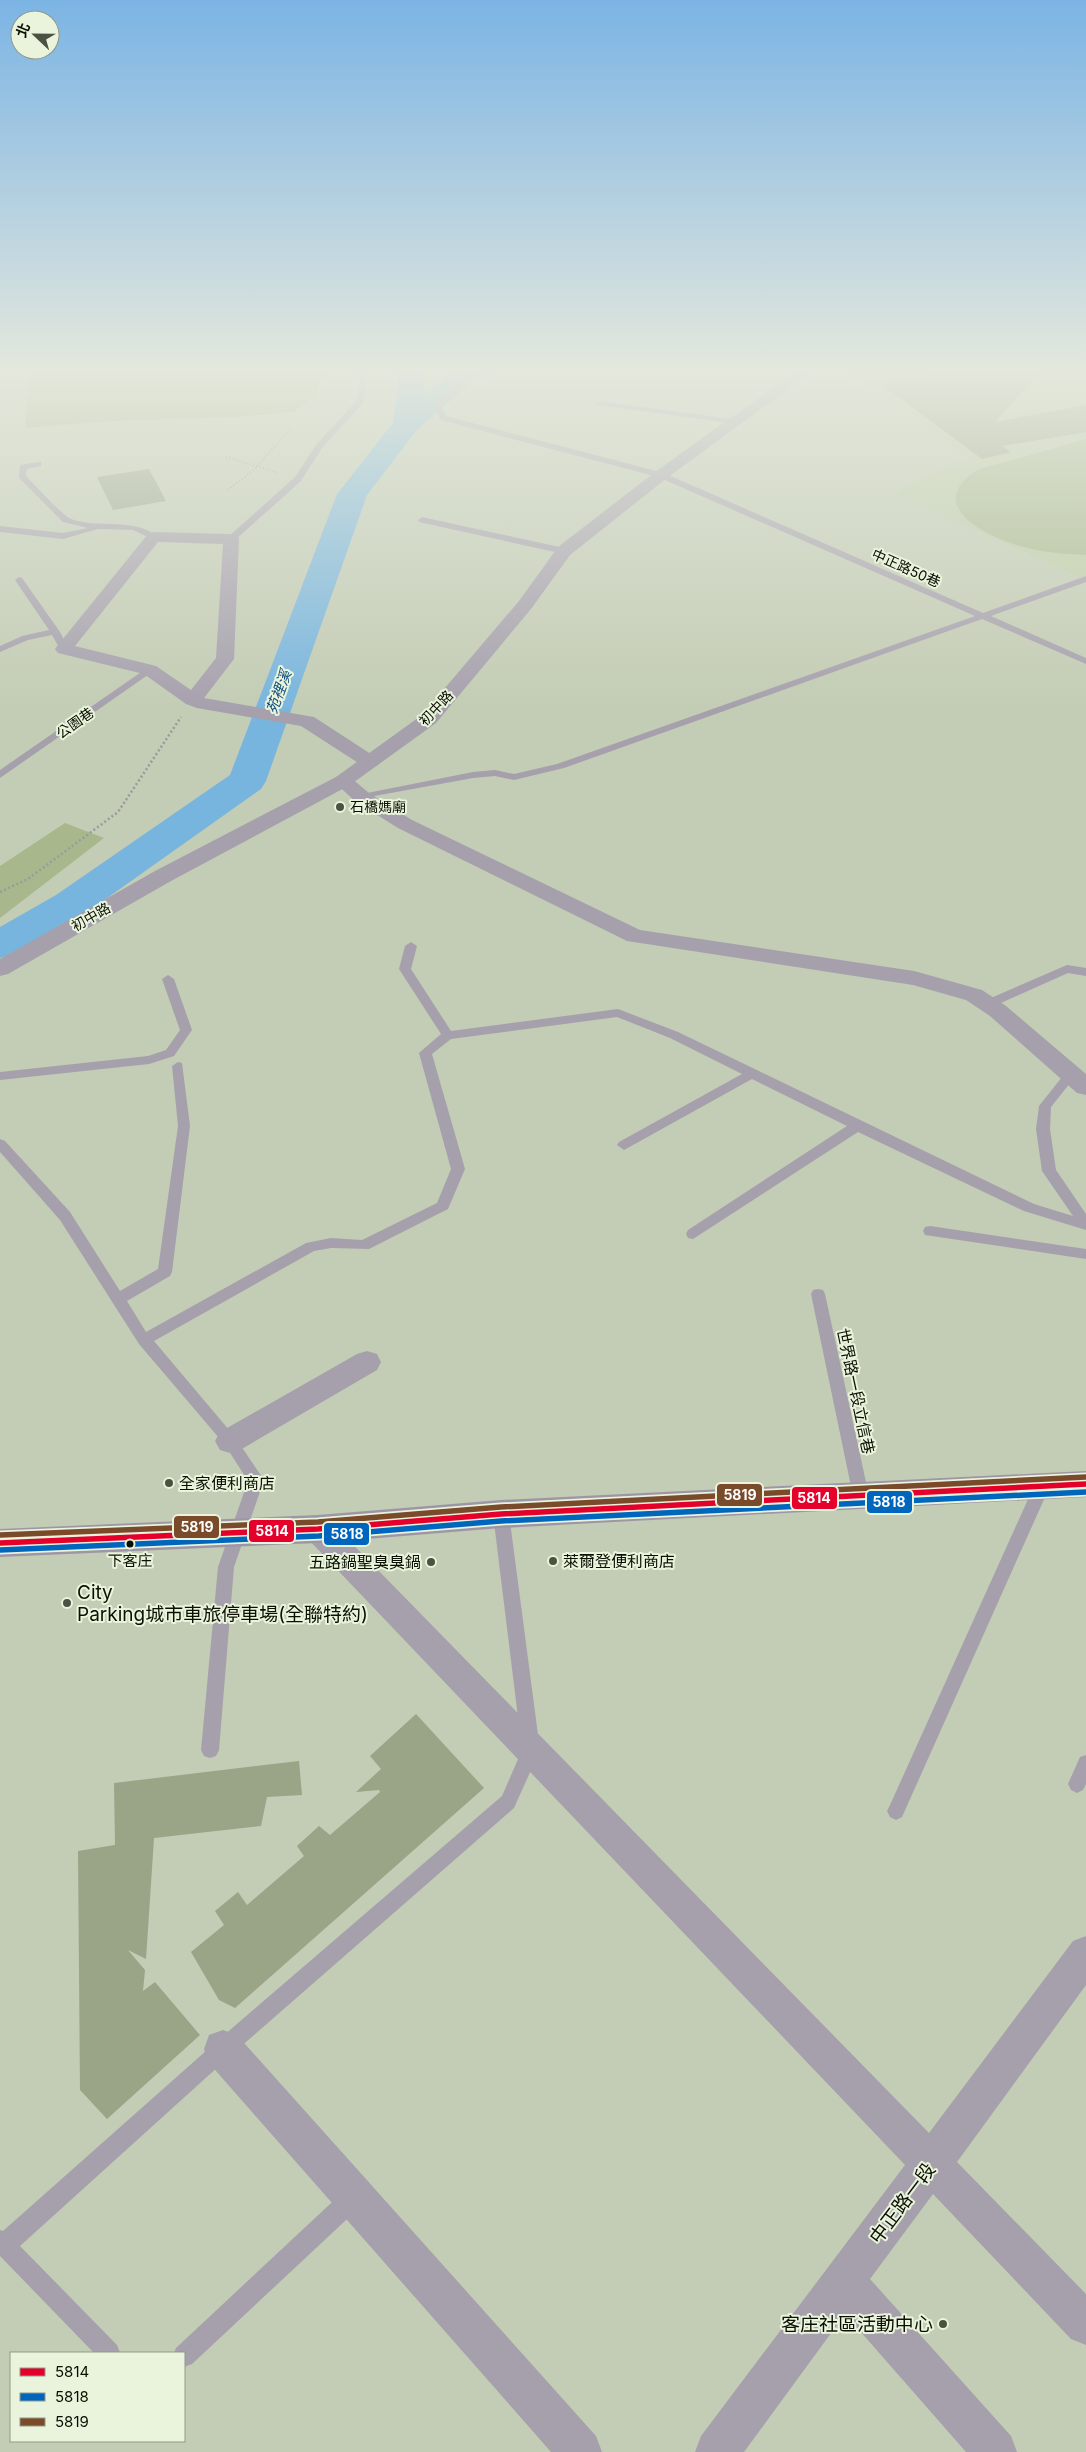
<svg xmlns="http://www.w3.org/2000/svg" width="1086" height="2452" viewBox="0 0 1086 2452" font-family="Inter,'Noto Sans TC',sans-serif">
	<style>
		.built { fill: #bccca5 }
		.green { fill: #a8b88c }
		.lines { fill: none; stroke-linecap: round; stroke-linejoin: round }
		.river { fill: #78b5de; fill-rule: evenodd }
		.building { fill: #9aa487 }
		.path-far1 { stroke: #9c9a9c; stroke-width: 2; stroke-dasharray: 1 2.5; stroke-linecap: butt }
		.path { stroke: #9c9a9c; stroke-width: 2.5; stroke-dasharray: 2 2.5; stroke-linecap: butt }
		.service { fill: #a6a0ad; fill-rule: evenodd }
		.minor { fill: #a6a0ad; fill-rule: evenodd }
		.tertiary { fill: #a6a0ad; fill-rule: evenodd }
		.secondary { fill: #9e96a6; fill-rule: evenodd }
		.bus-1-casing { stroke: #eaf4dd; stroke-width: 9 }
		.bus-2-casing { stroke: #eaf4dd; stroke-width: 9 }
		.bus-3-casing { stroke: #eaf4dd; stroke-width: 9 }
		.bus-1 { stroke: #e4002b; stroke-width: 5.5 }
		.bus-2 { stroke: #0065bd; stroke-width: 5.5 }
		.bus-3 { stroke: #7a4b2a; stroke-width: 5.5 }
		.poi-dot { fill: #4b5241; stroke: #eaf4dd; stroke-width: 2 }
		.bus-dot { fill: #0b1003; stroke: #eaf4dd; stroke-width: 2 }
		.labels { text-anchor: middle; stroke-width: 4; stroke-linejoin: round; paint-order: stroke }
		.far-street-label { font-size: 14px; fill: #0b1003; stroke: #eaf4dd }
		.far-poi-label { font-size: 14px; fill: #0b1003; stroke: #eaf4dd; text-anchor: start }
		.far-water-label { font-size: 15px; font-style: italic; fill: #114e7b; stroke: #eaf4dd }
		.bus-label { font-size: 15px; fill: #0b1003; stroke: #eaf4dd }
		.street-label { font-size: 16px; fill: #0b1003; stroke: #eaf4dd }
		.poi-label { font-size: 16px; fill: #0b1003; stroke: #eaf4dd; text-anchor: start }
		.near-poi-label { font-size: 19px; fill: #0b1003; stroke: #eaf4dd; text-anchor: start }
		.near-street-label { font-size: 19px; fill: #0b1003; stroke: #eaf4dd }
		.line-badge { stroke: #eaf4dd; stroke-width: 2 }
		.badge-label { font-size: 14px; text-anchor: middle; font-weight: bold; fill: #fff }
	</style>
	<rect width="100%" height="100%" fill="#c3ccb4"/>
	<path class="built" d="M841,368H1086V575L1080,577L894,493L967,457Z"/>
	<path class="green" d="M41,368H335L320,381L316,396L294,412L235,417L112,421L25,428L30,372Z
		M1086,439V555C1061,554 1034,552 1011,543C978,532 927,503 976,471C985,466 999,464 1009,461C1034,454 1060,447 1086,439Z
		M65,823L104,838L0,918V866Z"/>
	<g class="lines">
		<path class="river" d="M394,368H420L425,375L424,395L456,368H491L487,374L475,379L417,430L367,495L266,781L261,789L86,913L15,954L0,958V927L56,895L230,775L337,494L393,423L399,375Z"/>
	</g>
	<path class="building" d="M967,368H1044L995,422L1086,405V432L1002,446L1011,452L982,459L879,383Z
		M149,469L166,501L113,510L97,477Z
		M416,1714L484,1788L235,2008L219,2000L191,1952L224,1925L215,1911L238,1892L247,1905L304,1856L297,1846L319,1826L330,1835L380,1792L379,1790L356,1792L381,1769L370,1756Z
		M299,1761L302,1795L267,1797L261,1826L154,1838L146,1959L128,1950L145,1970L143,1991L155,1982L200,2035L107,2119L80,2090L78,1851L115,1845L114,1783Z"/>
	<g class="lines">
		<path class="path-far1" d="M226,457L279,473
			M228,490L257,467L289,430"/>
		<path class="path" d="M0,892L28,879L118,812L181,717"/>
		<path class="service" d="M346,368L361,369L367,379L364,402L322,448L301,481L234,541H228V537L295,477L316,445L357,400L359,379L355,372Z
			M499,368H510L473,382L441,407L446,416L664,473L983,613L1086,576V582L991,616L1086,658V664L982,619L564,768L514,780L495,776L473,778L358,799V795L362,794L473,772L495,770L514,774L557,764L975,616L658,477L440,420L434,404L467,378Z
			M600,401L738,420L742,422L738,424L597,405L596,403Z
			M38,462H41V466L27,469L26,476C35,485 62,515 71,519C99,529 135,517 158,537L154,540L133,530L98,529L63,539L0,532V526L63,533L88,528L63,522L19,478L20,465Z
			M422,517L564,548L568,551L564,554L419,522L418,520Z
			M19,577L22,578L60,632L69,649L67,651H61L52,635L28,640L0,652V646L22,636L49,630L15,580Z
			M147,668L155,670L0,778V770Z
			M411,942L417,946L411,969L451,1031L618,1009L678,1032L1034,1204L1073,1216L1042,1171L1036,1129L1039,1106L1066,1072H1074L1076,1075L1074,1078L1051,1107L1050,1129L1056,1170L1086,1214V1230L1024,1211L858,1132L693,1239L688,1238L686,1234L688,1230L847,1126L752,1079L624,1150L617,1145L619,1142L742,1074L670,1038L617,1017L451,1039L432,1054L465,1169L448,1209L369,1249L331,1248L314,1251L154,1341L235,1437L264,1480L234,1567L219,1750L216,1756L210,1758L204,1756L201,1750L218,1567L248,1481L225,1445L139,1344L60,1220L0,1152V1139L5,1141L70,1212L120,1291L158,1269L178,1126L172,1066L178,1062L182,1063L190,1126L172,1272L170,1276L127,1301L146,1332L306,1243L331,1238L362,1240L437,1203L451,1169L419,1053L441,1034L399,969L405,946Z
			M1067,965L1086,968V976L1068,973L992,1007L988,1008L982,1004L984,1001Z
			M168,975L174,979L192,1030L174,1056L149,1064L0,1080V1072L148,1056L166,1050L180,1030L162,979Z
			M930,1226L1086,1249V1259L925,1235L923,1231L925,1227Z
			M818,1289L823,1290L825,1294L869,1496L867,1501L861,1503L855,1501L853,1496L811,1294L813,1290Z
			M1042,1479L1048,1481L1050,1486L902,1817L896,1820L890,1817L887,1811L890,1805L1034,1486L1036,1481Z
			M501,1507L507,1509L509,1514L540,1750L514,1808L230,2056L20,2246L117,2345L120,2353H94L0,2256V2230L3,2231L216,2042L502,1796L522,1750L493,1514L495,1509Z
			M1086,1755V1784L1083,1790L1077,1793L1071,1790L1068,1784L1080,1757Z
			M352,2188L360,2191L363,2199L360,2207L192,2364L184,2367V2353H174L176,2348L344,2191Z"/>
		<path class="minor" d="M154,532L231,534L237,536L239,539L234,659L204,698L314,717L377,758L380,762L377,766H363L301,726L197,708L186,704L144,674L58,653L55,649L58,645L148,534ZM158,542L223,544L216,658L191,690L156,666L75,646Z
			M343,775L350,777L369,793L412,820L640,930L914,971L982,990L1006,1006L1086,1074V1095L1077,1093L990,1016L966,1000L913,985L627,941L398,828L355,801L333,781L336,777Z
			M367,1351L377,1354L381,1362L377,1370L240,1450L230,1453L220,1450L215,1441L220,1432L357,1354Z
			M318,1516L329,1520L929,2133L1073,1941L1086,1936V1985L957,2162L1086,2294V2345L1071,2339L933,2194L870,2279L1011,2436L1017,2452H966L845,2314L744,2452H695L701,2436L905,2165L307,1538L303,1529L307,1520Z
			M223,2030L237,2035L596,2436L602,2452H551L209,2063L204,2049L209,2035Z"/>
		<path class="tertiary" d="M801,368H817L667,478L570,555L531,609L436,723L350,785L171,881L8,974L0,976V959L155,871L336,777L422,715L519,601L558,547L655,472Z"/>
		<path class="secondary" d="M1086,1471V1497L501,1528L318,1543L0,1557V1529L318,1515L501,1500Z"/>
		<g class="bus-1-casing">
			<path id="bus-1" d="M0,1543L318,1529L501,1514L1086,1484"/>
		</g>
		<g class="bus-2-casing">
			<path id="bus-2" d="M0,1550L319,1536L501,1521L1086,1492"/>
		</g>
		<g class="bus-3-casing">
			<path id="bus-3" d="M0,1535L318,1522L501,1507L1086,1477"/>
		</g>
		<use href="#bus-1" class="bus-1"/>
		<use href="#bus-2" class="bus-2"/>
		<use href="#bus-3" class="bus-3"/>
	</g>
	<linearGradient id="sky" x2="0" y2="1"><stop stop-color="#7bb4e4"/><stop offset="0.52" stop-color="#e4e8dd"/><stop offset="1" stop-color="#e4e8dd" stop-opacity="0"/></linearGradient>
	<rect width="1086" height="711" fill="url(#sky)"/>
	<g class="poi-dot">
		<circle cx="340" cy="807" r="5"/>
		<circle cx="169" cy="1483" r="5"/>
		<circle cx="553" cy="1561" r="5"/>
		<circle cx="431" cy="1562" r="5"/>
		<circle cx="67" cy="1603" r="5"/>
		<circle cx="943" cy="2324" r="5"/>
	</g>
	<circle class="bus-dot" cx="130" cy="1544" r="4.5"/>
	<g class="labels">
		<g class="far-street-label">
			<text transform="translate(906 568) rotate(24)" y="5">中正路50巷</text>
			<text transform="translate(436 708) rotate(-47)" y="5">初中路</text>
			<text transform="translate(75 723) rotate(-35)" y="5">公園巷</text>
			<text transform="translate(91 917) rotate(-30)" y="5">初中路</text>
		</g>
		<g class="far-poi-label">
			<text x="350" y="812">石橋媽廟</text>
		</g>
		<g class="far-water-label">
			<text transform="translate(279 692) rotate(-70)" y="5">苑裡溪</text>
		</g>
		<g class="bus-label">
			<text x="130" y="1566">下客庄</text>
		</g>
		<g class="street-label">
			<text transform="translate(856 1391) rotate(78)" y="6">世界路一段立信巷</text>
		</g>
		<g class="poi-label">
			<text x="179" y="1489">全家便利商店</text>
			<text x="563" y="1567">萊爾登便利商店</text>
			<text x="421" y="1568" text-anchor="end">五路鍋聖臭臭鍋</text>
		</g>
		<g class="near-poi-label">
			<text x="77" y="1599">City<tspan x="77" dy="22">Parking城市車旅停車場(全聯特約)</tspan></text>
			<text x="933" y="2331" text-anchor="end">客庄社區活動中心</text>
		</g>
		<g class="near-street-label">
			<text transform="translate(902 2203) rotate(-53)" y="7">中正路一段</text>
		</g>
	</g>
	<g class="line-badge">
		<rect x="716" y="1483" width="47" height="24" rx="5" fill="#7a4b2a"/>
		<rect x="791" y="1486" width="47" height="24" rx="5" fill="#e4002b"/>
		<rect x="866" y="1490" width="47" height="24" rx="5" fill="#0065bd"/>
		<rect x="173" y="1515" width="47" height="24" rx="5" fill="#7a4b2a"/>
		<rect x="248" y="1519" width="47" height="24" rx="5" fill="#e4002b"/>
		<rect x="323" y="1522" width="47" height="24" rx="5" fill="#0065bd"/>
	</g>
	<g class="badge-label">
		<text x="740" y="1500">5819</text>
		<text x="814" y="1503">5814</text>
		<text x="889" y="1507">5818</text>
		<text x="197" y="1532">5819</text>
		<text x="272" y="1536">5814</text>
		<text x="347" y="1539">5818</text>
	</g>
	<rect x="10" y="2352" width="175" height="90" fill="#eaf4dd" stroke="#919986"/>
	<rect x="20" y="2368" width="25" height="8" fill="#e4002b" stroke="#919986"/>
	<text x="55" y="2377" font-size="15" fill="#0b1003">5814</text>
	<rect x="20" y="2393" width="25" height="8" fill="#0065bd" stroke="#919986"/>
	<text x="55" y="2402" font-size="15" fill="#0b1003">5818</text>
	<rect x="20" y="2418" width="25" height="8" fill="#7a4b2a" stroke="#919986"/>
	<text x="55" y="2427" font-size="15" fill="#0b1003">5819</text>
	<g transform="translate(35 35) rotate(292)"><circle r="24" fill="#eaf4dd" stroke="#919986"/>
	<path d="M0-4L9 19L0 12L-9 19Z" fill="#4b5241"/>
	<text y="-8" font-size="14" font-weight="bold" text-anchor="middle" fill="#0b1003">北</text>
	</g>
</svg>
